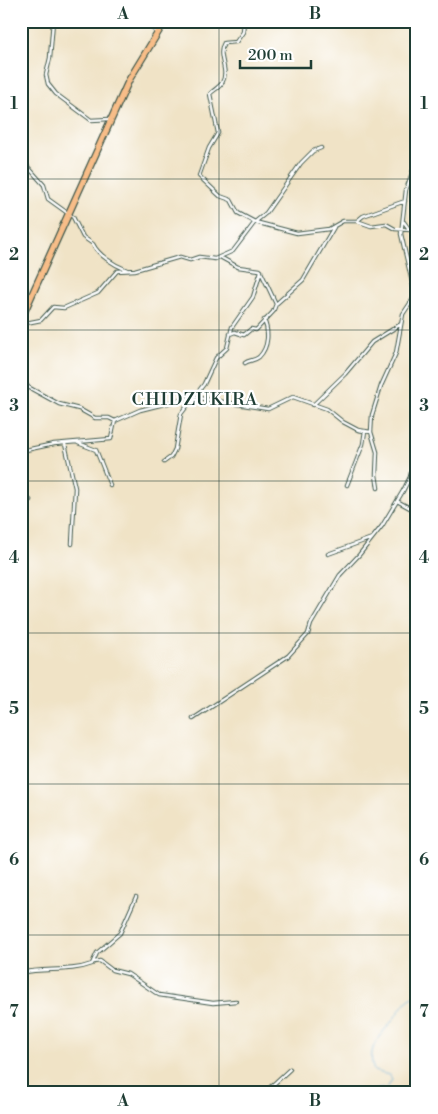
<svg xmlns="http://www.w3.org/2000/svg" width="438" height="1114" viewBox="0 0 438 1114" font-family="'Libre Bodoni',serif">
	<style>
		.lines { fill: none; stroke-linecap: round; stroke-linejoin: round }
		.stream { stroke: #56a5d0; stroke-width: 1 }
		.street-casing { stroke: #3e564a; stroke-width: 4.5 }
		.highway-casing { stroke: #3e564a; stroke-width: 8 }
		.street { stroke: #fff; stroke-width: 2.5 }
		.highway { stroke: #f7bd88; stroke-width: 5.5 }
		.grid { fill: none; stroke: #1f3d34; stroke-width: 1; stroke-opacity: 0.55 }
		.labels { text-anchor: middle; stroke-width: 4.5; stroke-linejoin: round; paint-order: stroke }
		.quarter-label { font-size: 18px; letter-spacing: 1px; fill: #1f3d34; stroke: #fff }
		.neatline { fill: none; stroke: #1f3d34; stroke-width: 2 }
		.grid-label { font-size: 16px; text-anchor: middle; font-weight: bold; fill: #1f3d34 }
	</style>
	<rect width="100%" height="100%" fill="#fff"/>
	<filter id="ink" filterUnits="userSpaceOnUse"><feTurbulence type="fractalNoise" baseFrequency=".02" numOctaves="2"/><feDisplacementMap in="SourceGraphic" scale="10" xChannelSelector="R" yChannelSelector="G"/><feConvolveMatrix kernelMatrix="1 2 1 2 8 2 1 2 1" color-interpolation-filters="sRGB"/></filter>
	<filter id="wash" filterUnits="userSpaceOnUse"><feTurbulence type="fractalNoise" baseFrequency=".0096" numOctaves="4" result="noise"/><feDisplacementMap in="SourceGraphic" scale="20" xChannelSelector="R" yChannelSelector="G"/><feGaussianBlur stdDeviation="1.12" result="paint"/><feColorMatrix in="noise" values="0 0 0 0 0 0 0 0 0 0 0 0 0 0 0 0 0 1.4 0 .05"/><feComposite in="paint" operator="in"/></filter>
	<g filter="url(#wash)">
		<rect width="100%" height="100%" fill="#f0e3c6"/>
		<g class="lines">
			<path class="stream" d="M353,1093L387,1088L392,1080L389,1075L374,1071C365,1045 383,1034 395,1017C402,1007 405,1000 417,995"/>
		</g>
	</g>
	<g filter="url(#ink)">
		<g class="lines">
			<g class="street-casing">
				<path id="street" d="M53,21L50,58L46,75L48,84L56,94L91,120L110,119
					M142,21L157,32
					M244,21L243,32L236,42L224,43C216,56 230,70 222,83C219,88 213,90 210,94L218,133L209,148L199,176L220,196L231,200L238,213L255,222L297,233L329,229L343,221H357L371,226L386,224L395,229L411,230
					M405,21L412,27L417,41
					M412,27L416,21
					M21,159L44,185L48,199L73,217L83,237L93,244C98,255 114,265 127,270
					M21,167L26,164
					M357,221L363,216L405,201
					M404,222L409,229L417,230
					M220,257L238,267L260,270L276,304L273,312L256,330L251,329L244,335L235,332L230,334
					M415,295L401,234L406,190L417,159
					M276,304L303,280L334,227
					M21,324L41,320L53,307L64,308L98,293L117,271L135,270L180,257L190,260L199,257L215,259L233,251L255,222L266,213L301,163L313,151L321,148
					M245,363C249,360 254,361 259,357C269,347 269,331 264,320
					M21,378L28,387L59,404L79,409L95,418H109L115,421
					M313,405L345,374L372,342L401,324
					M78,443L96,450L110,485
					M65,444L75,488L72,544
					M21,451L54,444L111,439L115,421L140,410L192,397L268,409L293,397L327,409L343,422L358,430L371,432
					M164,462L171,457L175,449L181,414L204,384L216,358L227,348L232,327L253,297L261,271
					M347,485L363,444L365,431
					M378,488L376,475L377,452L371,432L372,415L381,386L396,353L403,314L417,293
					M21,496L30,500
					M397,501L408,507L417,504
					M408,507L417,512
					M328,554L372,538
					M193,719L288,656L308,634L311,624L340,575L359,555L382,526L403,491L410,477L416,450L417,422
					M94,962L100,961L112,970L128,974L159,995L213,1003L236,1001
					M21,973C45,967 68,973 92,964L97,953L120,933L136,897
					M264,1093L290,1069"/>
			</g>
			<g class="highway-casing">
				<path id="highway" d="M21,319L129,80L165,21"/>
			</g>
			<use href="#street" class="street"/>
			<use href="#highway" class="highway"/>
		</g>
	</g>
	<path class="grid" d="M219,21V1093M21,179H417M21,330H417M21,481H417M21,633H417M21,784H417M21,935H417"/>
	<g class="labels">
		<g class="quarter-label">
			<text x="195" y="405">CHIDZUKIRA</text>
		</g>
	</g>
	<rect width="438" height="1114" fill="none" stroke="#fff" stroke-width="55"/>
	<path d="M240 60v8h71v-8" fill="none" stroke="#1f3d34" stroke-width="2.5"/>
	<text x="248" y="60" font-size="15" fill="#1f3d34" stroke="#ffffff" stroke-width="4" paint-order="stroke">200 m</text>
	<rect x="28" y="28" width="382" height="1058" class="neatline"/>
	<g class="grid-label">
		<text x="123" y="19">A</text>
		<text x="315" y="19">B</text>
		<text x="14" y="109">1</text>
		<text x="424" y="109">1</text>
		<text x="14" y="260">2</text>
		<text x="424" y="260">2</text>
		<text x="14" y="411">3</text>
		<text x="424" y="411">3</text>
		<text x="14" y="563">4</text>
		<text x="424" y="563">4</text>
		<text x="14" y="714">5</text>
		<text x="424" y="714">5</text>
		<text x="14" y="865">6</text>
		<text x="424" y="865">6</text>
		<text x="14" y="1017">7</text>
		<text x="424" y="1017">7</text>
		<text x="123" y="1106">A</text>
		<text x="315" y="1106">B</text>
	</g>
</svg>
